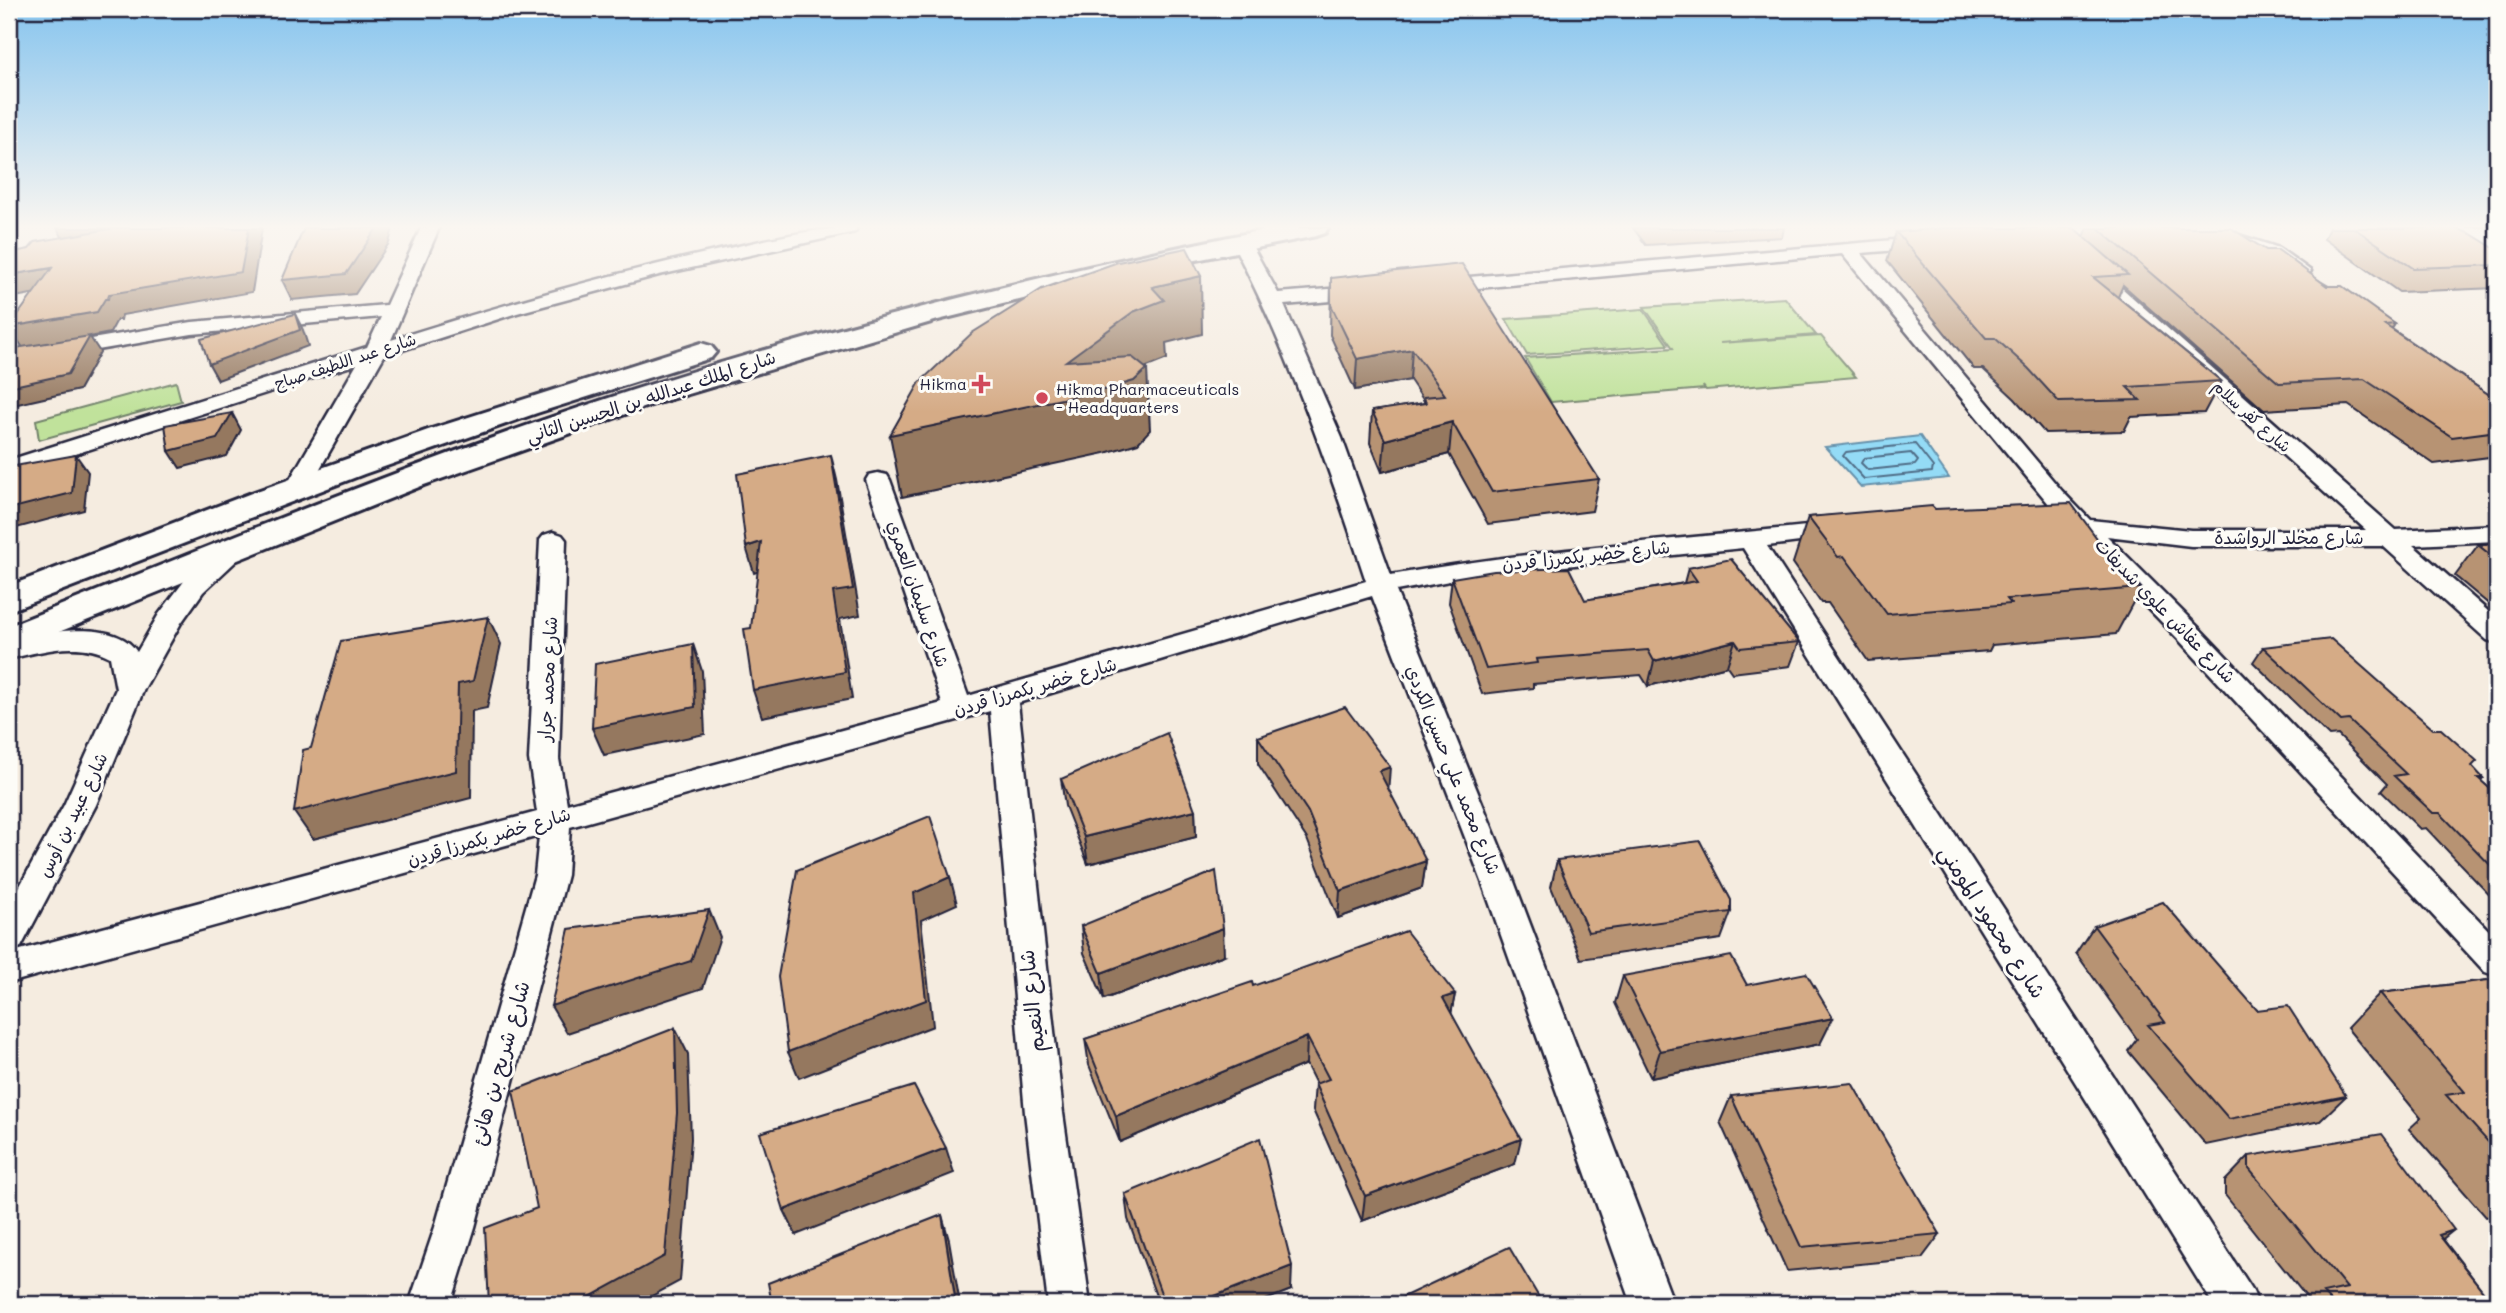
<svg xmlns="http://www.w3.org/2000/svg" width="2506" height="1313" viewBox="0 0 2506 1313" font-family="Mali,'Playpen Sans Arabic',sans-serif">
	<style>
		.green { fill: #c0e29b; stroke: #71826b; stroke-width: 2 }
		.water { fill: #94dbf6; stroke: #6691ab; stroke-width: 2 }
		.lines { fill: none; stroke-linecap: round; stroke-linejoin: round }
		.shore { stroke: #506c86; stroke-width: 2 }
		.minor-casing { stroke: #22223b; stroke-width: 5 }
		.secondary-casing { stroke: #22223b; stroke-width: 6 }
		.trunk-casing { stroke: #22223b; stroke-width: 6 }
		.minor { fill: #fdfcf7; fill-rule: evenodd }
		.secondary { fill: #fdfcf7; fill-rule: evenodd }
		.trunk { fill: #fdfcf7; fill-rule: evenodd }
		.wall { fill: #b79373; stroke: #22223b; stroke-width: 2 }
		.shaded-wall { fill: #95785e; stroke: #22223b; stroke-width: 2 }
		.building { fill: #d5ab86; stroke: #22223b; stroke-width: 2 }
		.poi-dot { fill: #d1495b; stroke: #fdfcf7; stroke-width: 2.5 }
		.labels { text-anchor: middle; stroke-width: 6; stroke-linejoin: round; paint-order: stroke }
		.far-street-label { font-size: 16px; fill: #22223b; stroke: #fdfcf7 }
		.far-poi-label { font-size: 16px; fill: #22223b; stroke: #fdfcf7; text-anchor: end }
		.street-label { font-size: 18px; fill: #22223b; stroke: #fdfcf7 }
		.near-street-label { font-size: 21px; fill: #22223b; stroke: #fdfcf7 }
	</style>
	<rect width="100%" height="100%" fill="#f5ece0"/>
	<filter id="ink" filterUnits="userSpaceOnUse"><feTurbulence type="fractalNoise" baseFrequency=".0143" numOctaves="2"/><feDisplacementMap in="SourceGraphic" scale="14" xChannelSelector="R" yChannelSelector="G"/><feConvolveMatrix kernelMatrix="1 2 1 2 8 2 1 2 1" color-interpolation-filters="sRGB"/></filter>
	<g filter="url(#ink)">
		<path class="green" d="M1785,298L1816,335L1720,343L1821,336L1856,377L1706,390L1703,386L1704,389L1551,402L1525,358L1673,348L1644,307Z
			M1643,309L1668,345L1527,355L1506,319Z
			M176,382L181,401L39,440L36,420Z"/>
		<path class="water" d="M1920,436L1949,478L1861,487L1825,447Z"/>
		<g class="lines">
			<path class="shore" d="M1915,444L1933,467L1932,472L1864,479L1843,456L1846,452Z
				M1911,453L1918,461L1915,465L1868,470L1861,463L1864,458Z"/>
			<g class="minor-casing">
				<path id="minor" d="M421,228H439L391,340C498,306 606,275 715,251C763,241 808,228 857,228L855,232L659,275L517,313L384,356L306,493L297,495L288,493L285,488L357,364L9,475V460L367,347L381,317L192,334L9,365V353L192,322L386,305Z
					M2224,230L2279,248L2311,271L2308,275H2294L2265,256L2217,240L2215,236L2217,232Z
					M1241,236L1250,242L1278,293L1367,286L1374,288L1377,292L1374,296L1367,298L1284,305L1342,438L1391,575C1539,549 1689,538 1838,523L1847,526L1851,531L1847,536L1767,546L2252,1289L2258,1304H2213L1743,548L1487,574L1396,591L1513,879L1674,1304H1632L1481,879L1372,596L1018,703L1063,1113L1090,1304H1048L1025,1113L990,711L570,827L567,875L475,1227L451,1304H409L435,1227L535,875L539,836L9,983V953L537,812L529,759L540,540L544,535L553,532L562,535L566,540L559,759L567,804L942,703L866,480L869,475L878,473L887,475L890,480L968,696L1366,581C1328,465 1288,350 1232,242Z
					M1928,237L1937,243L1935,247L1861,253L2062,491L2090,520L2191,530H2366L2083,274L2080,270L2090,264L2097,266L2396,530L2497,525V541L2413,545L2497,619V643L2487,640L2383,546H2191L2107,536L2199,628L2497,939V976L2485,972L2179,640L2075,533L2044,528L2040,523L2044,518L2059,516L1842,254L1435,292L1428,290L1425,286L1428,282L1435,280Z
					M237,540L246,542L250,548L203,592L181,623L144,689L96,805L21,947L9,951V906L64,805L116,689L110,657C79,640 42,651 9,659V641C41,633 115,617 137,652L159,614L185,580L228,542Z"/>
			</g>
			<g class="secondary-casing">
				<path id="secondary" d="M2484,228H2497V237L2488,234Z"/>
			</g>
			<g class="trunk-casing">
				<path id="trunk" d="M1274,228H1328L1325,233L1316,236L1121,275L938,320L654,404L424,485L9,652V626C216,544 421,458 633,390C843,323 1058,270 1274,228Z
					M2460,228H2492L2497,231V249L2463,233Z
					M701,343L711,346L716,352L711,358L537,413L364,474L9,611V586L254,492L428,430Z"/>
			</g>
			<use href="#minor" class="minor"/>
			<use href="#secondary" class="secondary"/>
			<use href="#trunk" class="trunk"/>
		</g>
		<path class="wall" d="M1633,228H1784L1782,237L1646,245Z
			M2088,228H2151L2266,250L2395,324L2392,329L2497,400V456L2434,464L2348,405L2264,410L2123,285L2118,297L2221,381L2204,413L2131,417L2124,431L2045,433L2015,399L1983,369H1974L1887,261L1896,232L2084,237Z
			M2329,228H2455L2497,250V288L2399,292L2324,239Z
			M1331,278L1599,479L1592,511L1488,524L1449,454L1382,472L1370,443L1372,411L1424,403V401L1410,380L1355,390L1330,335Z
			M1935,509L2105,549L2141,588L2116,634L1992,645L1989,651L1868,661L1828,603H1821L1793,563L1808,517Z
			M2497,544V611L2455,576L2478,545Z
			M1688,568L1799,642L1790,666L1732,673L1727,666L1648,686L1641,675L1533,684V688L1482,694L1449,603L1452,578L1585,600L1684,583Z
			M2263,647L2472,767L2483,778L2481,781L2497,795V903L2426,828L2420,829L2381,791L2387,784L2338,735L2329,736L2253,662Z
			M1258,737L1426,861L1422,888L1338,918L1307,839L1258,764Z
			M1061,779L1195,810L1196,837L1088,864L1065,806Z
			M1557,860L1731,912L1721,939L1581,959L1551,887Z
			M1081,926L1224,955L1104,999L1084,953Z
			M2094,926L2257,1010L2346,1096L2320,1121L2206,1145L2128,1051L2137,1039L2076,953Z
			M1623,976L1747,985L1820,1044L1651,1078L1615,1003Z
			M2497,979V1215L2486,1217L2409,1129L2421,1118L2347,1028L2380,993Z
			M1253,986L1455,994L1451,1013L1515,1164L1362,1221L1313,1110L1315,1084H1316L1306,1064L1120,1142L1089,1065L1085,1039Z
			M1731,1096L1940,1234L1922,1258L1787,1271L1720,1122Z
			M2249,1156L2443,1239L2493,1304H2309L2311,1303L2225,1195V1181Z
			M1125,1194L1291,1290L1255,1304H1159L1128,1219Z"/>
		<path class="shaded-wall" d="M57,228H131L64,240Z
			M249,228H262L252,292L122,315L121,320H117L110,333L90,337L100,352L79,390L9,406V387L23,348L9,327L109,294Z
			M377,228H393L389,243L355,294L292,300L282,280Z
			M52,268L65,288L9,298V275Z
			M1201,276L1202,334L1166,343L1167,359L1137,371L1147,369L1150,430L1138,443L1105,453L902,497L890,435L1066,361L1152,287Z
			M295,314L303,330L308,346L218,380L209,364Z
			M1412,349L1410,380L1355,390L1357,359Z
			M232,413L241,430L227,456L180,468L169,451Z
			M1452,422L1449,454L1382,472L1385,440Z
			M76,455L88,472L84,510L9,530V509Z
			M831,455L837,480L860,615L840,619L852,699L762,717L753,690L833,592Z
			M761,542L768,568L754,573L746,547Z
			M488,617L501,644L487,708L472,711L471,798L313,839L294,812L458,684Z
			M1735,641L1727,666L1648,686L1654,661Z
			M693,644L702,671L705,734L604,755L592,728Z
			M1390,767L1388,794L1379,771Z
			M1195,810L1196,837L1088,864L1084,837Z
			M1426,861L1422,888L1338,918L1340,891Z
			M950,877L957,904L921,920L933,1026L799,1078L788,1052L914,893Z
			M709,910L720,937L703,988L567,1033L551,1006Z
			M1223,928L1224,955L1104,999L1101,973Z
			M1455,994L1450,1020L1443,998Z
			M1833,1018L1820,1044L1651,1078L1660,1051Z
			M675,1028L688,1054L691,1139L680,1281L637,1304H577Z
			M1307,1037L1306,1064L1120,1142L1116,1116Z
			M1521,1139L1515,1164L1362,1221L1365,1196Z
			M946,1148L954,1173L796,1235L784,1210Z
			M942,1215L949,1240L960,1304H956Z
			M2454,1230L2424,1254L2439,1235Z
			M1292,1266L1291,1290L1255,1304H1194Z"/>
		<path class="building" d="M115,228H249L241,272L109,294L108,299H105L97,312L9,327L52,268L9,275V253L29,249L35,242Z
			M304,228H377L346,274L282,280Z
			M1945,228H2074L2128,275L2093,277L2221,381L2127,387L2140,400L2059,402L2028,368L1995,338H1986L1896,232Z
			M2098,228H2231L2266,250H2278L2327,286H2342L2395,324L2385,325L2497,400V431L2452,437L2364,379L2279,383Z
			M2354,228H2455L2471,234L2497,250V265L2413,268Z
			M1187,248L1201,276L1152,287L1164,300L1133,312L1066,361L1132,357L1147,369L1134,381L1100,391L890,435L920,382L972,333L1042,289L1118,262Z
			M1462,264L1599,479L1492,492L1452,422L1385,440L1372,411L1426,403L1424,397L1445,395L1412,349L1357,359L1331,305V278Z
			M295,314L300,330L209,364L201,339Z
			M90,336L68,374L9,387V349Z
			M232,413L217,439L169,451L165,425Z
			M76,455L72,493L9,509V467Z
			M831,455L853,589L833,592L845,672L753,690L744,629L751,628L761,542L746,547L737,474Z
			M2071,503L2105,549L2141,588L2007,599L2011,604L1887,614L1844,556L1838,557L1808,517L1932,506L1935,509Z
			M2497,544V560L2478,545Z
			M1731,559L1799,642L1740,648L1735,641L1654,661L1648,650L1536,659L1537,663L1486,669L1452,578L1494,571L1569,568L1585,600L1697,581L1688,568Z
			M488,617L473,681L458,684L456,771L294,812L303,750L311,748L341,641Z
			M2331,639L2433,729H2441L2477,761L2472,766L2483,778H2478L2497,795V872L2440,813H2433L2394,776L2406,774L2349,720L2341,721L2263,647Z
			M693,644L695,707L592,728L595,664Z
			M1345,707L1390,767L1379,771L1426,861L1340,891L1308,812L1258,737Z
			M1167,733L1195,810L1084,837L1061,779Z
			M930,816L950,877L914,893L926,1000L788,1052L778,977L797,870Z
			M1700,841L1731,900V912L1588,932L1557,860Z
			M1216,871L1223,928L1101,973L1081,926Z
			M2163,902L2257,1010L2288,1006L2346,1096L2229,1119L2148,1025L2165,1022L2094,926Z
			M709,910L691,961L551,1006L569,929Z
			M1406,931L1455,994L1443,998L1521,1139L1365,1196L1315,1084L1329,1079L1307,1037L1116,1116L1085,1039L1252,982L1253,986Z
			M1731,956L1747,985L1806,973L1833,1018L1660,1051L1623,976Z
			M2497,979V1152L2446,1095L2465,1092L2380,993Z
			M675,1028L677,1113L665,1256L577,1304H489L485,1228L537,1208L513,1091Z
			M1852,1083L1940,1234L1801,1247L1731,1096Z
			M914,1086L946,1148L784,1210L760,1133Z
			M2382,1134L2454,1230L2439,1235L2493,1304H2333L2323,1293L2347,1288L2249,1169V1156Z
			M1260,1138L1292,1266L1194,1304H1165L1125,1194Z
			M942,1215L956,1304H772L768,1283Z
			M1509,1247L1543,1304H1388Z"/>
	</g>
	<linearGradient id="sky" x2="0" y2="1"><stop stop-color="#86c4ee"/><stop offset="0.55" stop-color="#faf6f1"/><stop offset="1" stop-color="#faf6f1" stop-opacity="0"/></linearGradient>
	<rect width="2506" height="412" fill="url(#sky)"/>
	<g class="poi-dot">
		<path d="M977.5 373.5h7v7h7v7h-7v7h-7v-7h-7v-7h7z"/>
		<circle cx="1042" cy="398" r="7"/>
	</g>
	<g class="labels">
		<g class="far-street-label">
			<text transform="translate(345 361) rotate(-18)" y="6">شارع عبد اللطيف صباح</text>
			<text transform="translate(2252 416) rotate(42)" y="6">شارع كفر سلام</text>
		</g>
		<g class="far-poi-label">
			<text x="967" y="390">Hikma</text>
			<text x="1056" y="395" text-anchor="start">Hikma Pharmaceuticals<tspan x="1056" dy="18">- Headquarters</tspan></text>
		</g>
		<g class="street-label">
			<text transform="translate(651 397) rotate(-18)" y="6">شارع الملك عبدالله بن الحسين الثاني</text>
			<text x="2289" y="544">شارع مخلد الرواشدة</text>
			<text transform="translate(1586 556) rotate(-6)" y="6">شارع خضر بكمرزا قردن</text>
			<text transform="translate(918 594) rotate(71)" y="6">شارع سليمان العمري</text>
			<text transform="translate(2165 611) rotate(46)" y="6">شارع عفاش علوي شديفات</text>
			<text transform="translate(548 679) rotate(-87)" y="6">شارع محمد جرار</text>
			<text transform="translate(1035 687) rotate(-16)" y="6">شارع خضر بكمرزا قردن</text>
			<text transform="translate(1453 770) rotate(68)" y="6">شارع محمد علي حسين الكردي</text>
			<text transform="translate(73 815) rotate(-64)" y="6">شارع عبيد بن أوس</text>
			<text transform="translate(489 837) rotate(-16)" y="6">شارع خضر بكمرزا قردن</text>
		</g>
		<g class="near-street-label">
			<text transform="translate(1992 922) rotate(57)" y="7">شارع محمود المومني</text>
			<text transform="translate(1032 1001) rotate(-96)" y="7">شارع النعيم</text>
			<text transform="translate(500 1063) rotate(-74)" y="7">شارع شريح بن هانئ</text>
		</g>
	</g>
	<rect width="2506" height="1313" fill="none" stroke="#fdfcf7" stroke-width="35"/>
	<rect x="18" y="18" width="2471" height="1278" fill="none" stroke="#22223b" stroke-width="2.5" filter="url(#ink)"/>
</svg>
